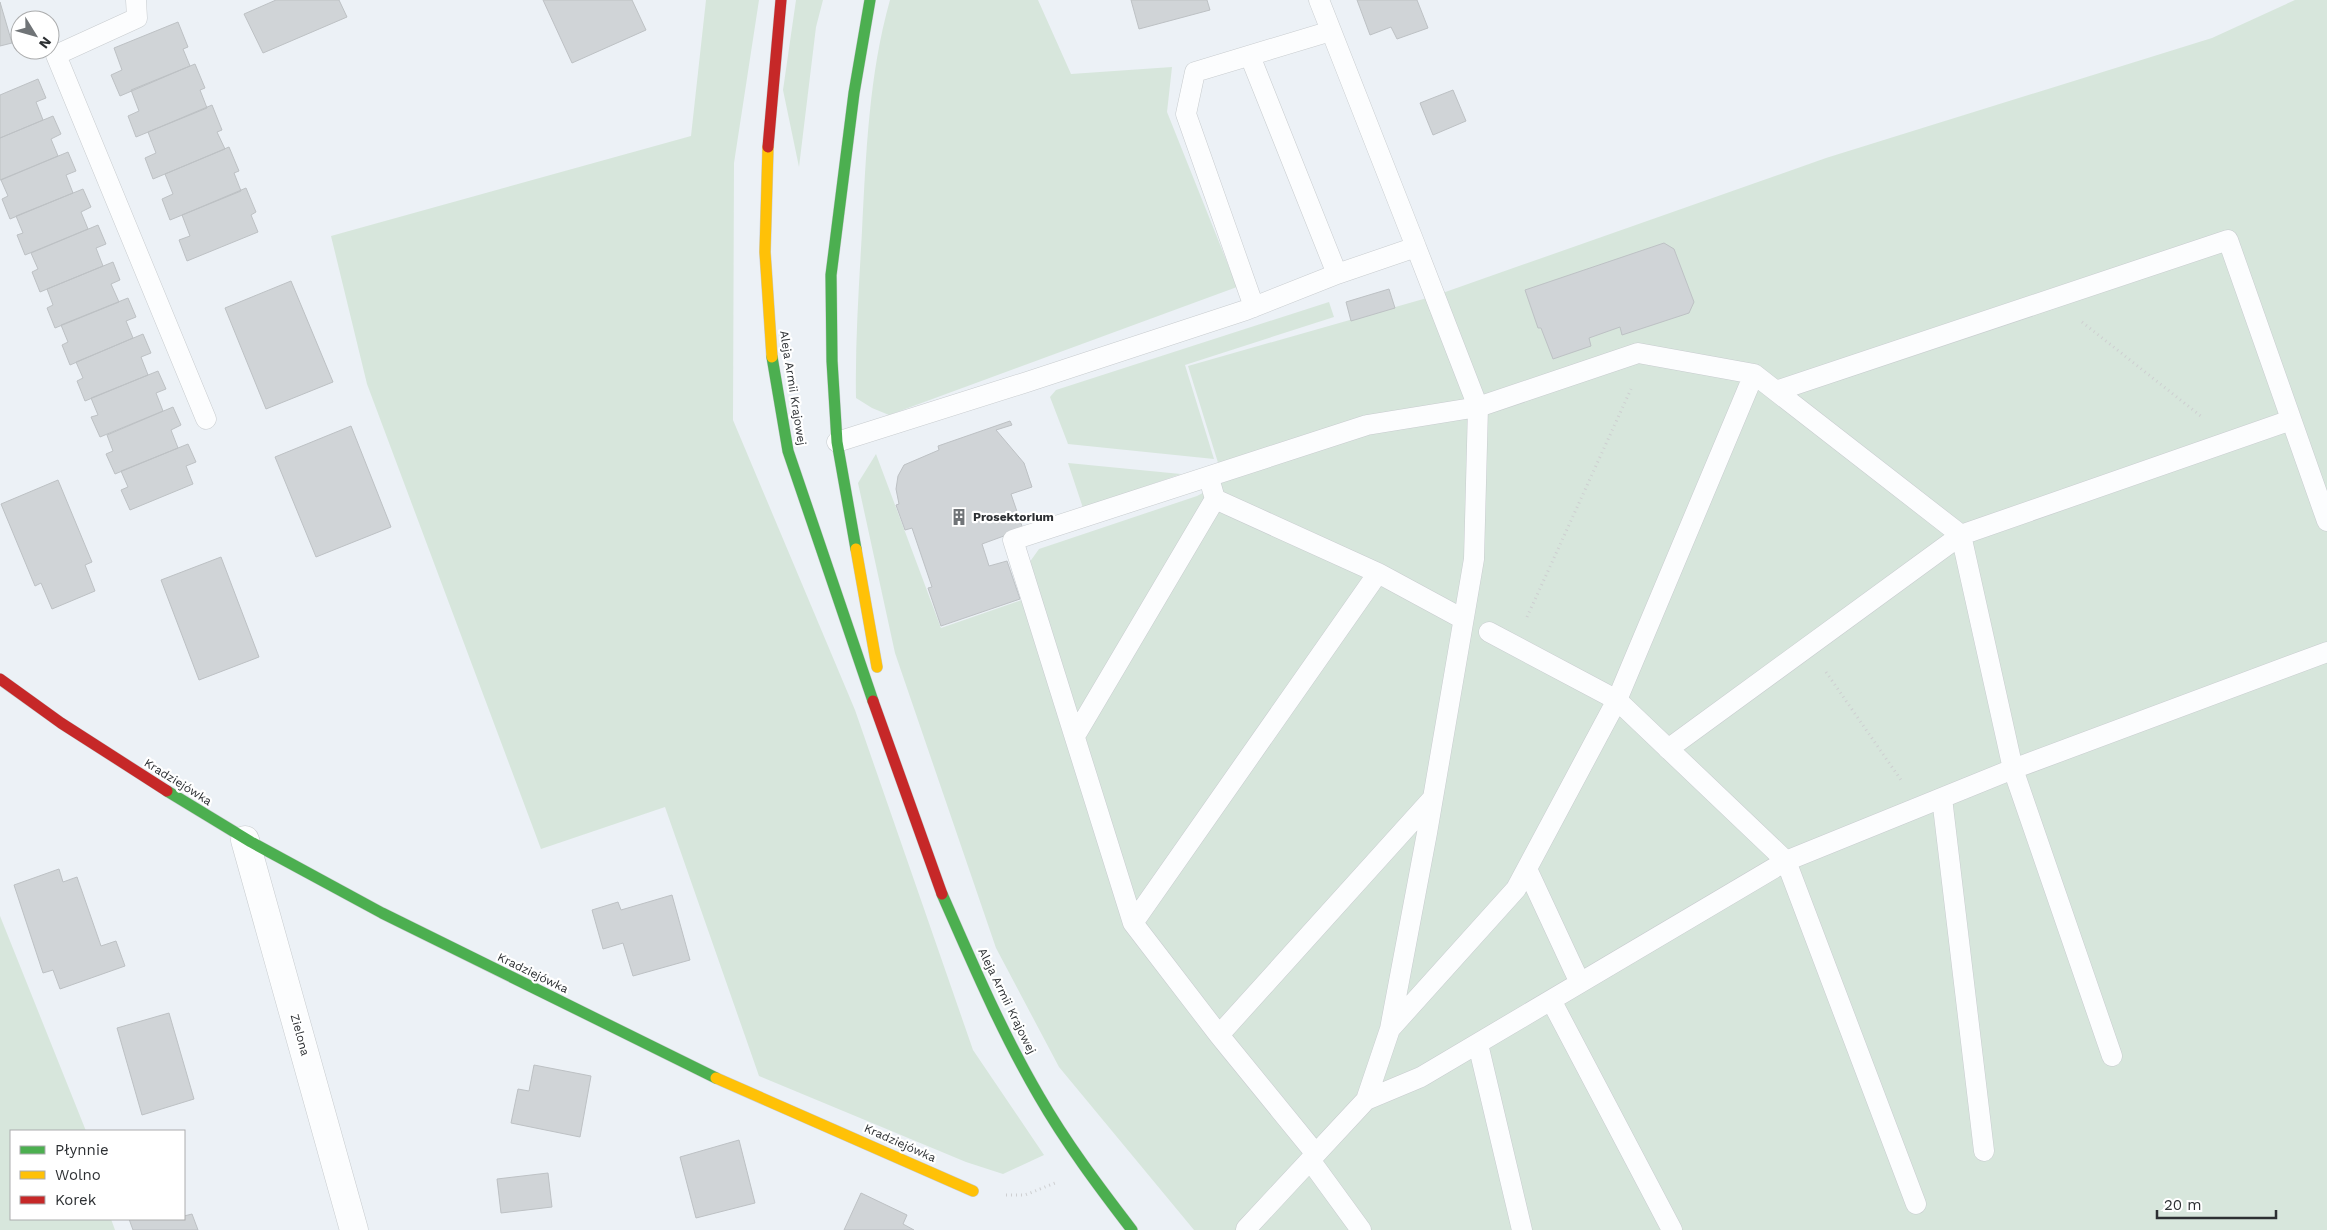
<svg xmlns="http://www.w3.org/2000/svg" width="2327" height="1230" viewBox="0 0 2327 1230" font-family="'Work Sans',sans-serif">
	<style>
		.green { fill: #d7e6dc }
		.building { fill: #d0d4d7; stroke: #bdc1c4 }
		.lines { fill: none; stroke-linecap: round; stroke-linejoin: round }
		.lane-casing { stroke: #c8cccf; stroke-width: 21 }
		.street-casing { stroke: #c8cccf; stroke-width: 29 }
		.fast-casing { stroke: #c8cccf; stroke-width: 12 }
		.slow-casing { stroke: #c8cccf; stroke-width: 12 }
		.jam-casing { stroke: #c8cccf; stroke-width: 12 }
		.path { stroke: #cecfd1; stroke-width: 3; stroke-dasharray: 1 4; stroke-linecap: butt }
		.lane { stroke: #fcfdfe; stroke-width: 20 }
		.street { stroke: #fcfdfe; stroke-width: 28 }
		.fast { stroke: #4caf50; stroke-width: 11 }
		.slow { stroke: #ffc107; stroke-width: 11 }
		.jam { stroke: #c62828; stroke-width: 11 }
		.labels { text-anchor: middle; stroke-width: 4.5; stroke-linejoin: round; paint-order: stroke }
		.street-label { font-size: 12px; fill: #2d3033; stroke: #fff }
		.poi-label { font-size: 12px; font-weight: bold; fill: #2d3033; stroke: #fff; text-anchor: start }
	</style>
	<rect width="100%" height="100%" fill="#ecf1f6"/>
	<path class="green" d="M706,0H759L734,163L733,420L855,710L973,1050L1044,1155L1003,1174L966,1162L759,1076L665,807L541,849L367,384L331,236L691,136Z
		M796,0H823L816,27L799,167L783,90Z
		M890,0H1038L1071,74L1172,67L1167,112L1237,287L889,415L872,408L856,398C855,342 859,286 862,231C866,154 869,74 890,0Z
		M2295,0H2327V1230H1194L1059,1067L996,948L895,653L858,483L876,454L941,628L1039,594L1029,563L1039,549L1197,496L1224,482L1188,366L1434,296L1826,158L2212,38Z
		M1329,302L1334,317L1185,365L1214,459L1068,444L1050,397L1056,390Z
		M1068,463L1181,474L1083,508Z
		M0,916L86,1131H11V1219H111L115,1230H0Z"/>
	<path class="building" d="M276,0H339L347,17L263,53L244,14Z
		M543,0H632L646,30L572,63Z
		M1131,0H1207L1210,10L1139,29Z
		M1357,0H1417L1428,28L1397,39L1391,27L1370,35Z
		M0,2L12,43L0,46Z
		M178,22L188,47L183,49L190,66L120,96L111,75L122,70L114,48Z
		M195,64L205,88L200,90L207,108L136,137L128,116L139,111L131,90Z
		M38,79L46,98L36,102L43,120L0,138V95Z
		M1453,90L1466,121L1433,135L1420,103Z
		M212,105L222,130L217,132L225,149L153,179L145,158L156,153L148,132Z
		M53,116L61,134L51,139L58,156L0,180V138Z
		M229,147L239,171L234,173L241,191L170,220L162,199L173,194L165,174Z
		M68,152L76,171L66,175L73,193L10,219L2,199L8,196L1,180Z
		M246,188L256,212L251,215L258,232L187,261L179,240L190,236L182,215Z
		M83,189L91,207L81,212L88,229L25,255L17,235L23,233L16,216Z
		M98,225L106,244L96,248L103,266L40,292L32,272L38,269L31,253Z
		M1664,243L1674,249L1694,302L1689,313L1622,335L1620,327L1589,338L1591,346L1553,359L1541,328H1538L1525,290Z
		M113,262L120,280L111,284L119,302L55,328L47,308L53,305L47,289Z
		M291,281L333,382L266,409L225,308Z
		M1389,289L1395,308L1351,321L1346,302Z
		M128,298L136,317L126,321L133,338L70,365L62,345L68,342L61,325Z
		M143,334L151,353L141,357L148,375L85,401L77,381L83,378L76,362Z
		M158,371L166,389L156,393L163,411L100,437L91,417L98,415L91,398Z
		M173,407L181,425L171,430L178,448L115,474L106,454L113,451L107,435Z
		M1010,421L1012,425L996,430L1024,463L1032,487L1011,494L1023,529L982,544L989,566L1007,561L1020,599L941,626L928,588L932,587L912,528L905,530L896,505L899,504L896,489L898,476L904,465L939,450L938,446Z
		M351,426L391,527L316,557L275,457Z
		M188,444L196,462L186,466L193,484L130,510L121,490L128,487L121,471Z
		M58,480L92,562L85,565L95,591L52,609L41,583L35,586L1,504Z
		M221,557L259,657L199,680L161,580Z
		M59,869L63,882L77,877L101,946L116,941L125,966L60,989L53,970L43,973L14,885Z
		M672,895L690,960L633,976L623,943L603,949L592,910L618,902L621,910Z
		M169,1013L194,1099L142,1115L117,1028Z
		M534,1065L591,1076L580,1137L511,1123L518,1089L529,1091Z
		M739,1140L755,1203L696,1218L680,1157Z
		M548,1173L552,1207L501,1213L497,1179Z
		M861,1193L907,1215L903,1224L914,1230H844Z
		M192,1214L198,1230H133L129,1219H184V1216Z"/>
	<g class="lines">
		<g class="lane-casing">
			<path id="lane" d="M136,0L137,18L56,55L206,419
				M1250,56L1337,274
				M1254,307L1186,114L1195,72L1331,31
				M1776,391L2228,240L2327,521
				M837,442L1027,382L1246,310L1337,274L1416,247L1319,0
				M1209,478L1215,499L1378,573L1463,619
				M1489,632L1617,700L1786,861L1916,1204
				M1075,736L1215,499
				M1668,749L1961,535L2291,420
				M1942,798L1984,1151
				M1527,869L1580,983
				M1133,923L1378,573
				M1551,1000L1672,1230
				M1390,1029L1516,889L1617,700L1754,374
				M1219,1035L1433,798
				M1478,1044L1522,1230
				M1366,1100L1421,1077L1786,861L2013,769L2327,652
				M1316,1154L1219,1035L1133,923L1013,540L1367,425L1478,407L1638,353L1754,374L1961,535L2013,769L2112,1056
				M1310,1160L1361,1230
				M1246,1229L1366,1100L1390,1029L1427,833L1474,559L1478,407L1416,247"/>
		</g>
		<g class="street-casing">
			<path id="street" d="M245,840L354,1230"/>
		</g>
		<g class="fast-casing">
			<path id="fast" d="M772,357L788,451L873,701
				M856,549L837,442L832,361L831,275L854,93L870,0
				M167,791L251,842L382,913L716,1078
				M942,894C972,962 1001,1031 1039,1096C1066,1143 1099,1187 1132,1230"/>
		</g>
		<g class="slow-casing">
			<path id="slow" d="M768,147L765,252L772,357
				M856,549L877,667
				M716,1078L973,1191"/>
		</g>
		<g class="jam-casing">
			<path id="jam" d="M768,147L781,0
				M0,679L61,723L167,791
				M873,701L942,894"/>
		</g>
		<path class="path" d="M2082,322L2202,417
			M1527,617L1631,389
			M1826,672L1901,780
			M1006,1195H1025L1055,1183"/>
		<use href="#lane" class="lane"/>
		<use href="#street" class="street"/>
		<use href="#fast" class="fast"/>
		<use href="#slow" class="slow"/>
		<use href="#jam" class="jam"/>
	</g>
	<defs>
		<g id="building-bare" transform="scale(1.35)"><path d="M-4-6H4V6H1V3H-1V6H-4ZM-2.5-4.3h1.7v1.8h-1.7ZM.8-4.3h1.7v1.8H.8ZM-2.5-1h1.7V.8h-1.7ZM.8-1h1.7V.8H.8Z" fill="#707477" stroke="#fff" stroke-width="2.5" paint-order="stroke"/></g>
	</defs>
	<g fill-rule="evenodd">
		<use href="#building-bare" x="959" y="517"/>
	</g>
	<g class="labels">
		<g class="street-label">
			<text transform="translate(793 388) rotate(81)" y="4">Aleja Armii Krajowej</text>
			<text transform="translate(178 782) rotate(32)" y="4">Kradziejówka</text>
			<text transform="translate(533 973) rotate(26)" y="4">Kradziejówka</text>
			<text transform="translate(1007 1001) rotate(64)" y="4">Aleja Armii Krajowej</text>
			<text transform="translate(300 1035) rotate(75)" y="4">Zielona</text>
			<text transform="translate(900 1143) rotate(24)" y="4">Kradziejówka</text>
		</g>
		<g class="poi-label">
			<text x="973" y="521">Prosektorium</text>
		</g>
	</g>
	<rect x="10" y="1130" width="175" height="90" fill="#ffffff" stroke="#abacad"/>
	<rect x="20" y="1146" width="25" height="8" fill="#4caf50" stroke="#abacad"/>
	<text x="55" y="1155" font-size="15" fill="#2d3033">Płynnie</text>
	<rect x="20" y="1171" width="25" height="8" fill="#ffc107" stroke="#abacad"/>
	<text x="55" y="1180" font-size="15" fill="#2d3033">Wolno</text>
	<rect x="20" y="1196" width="25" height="8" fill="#c62828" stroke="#abacad"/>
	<text x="55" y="1205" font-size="15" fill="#2d3033">Korek</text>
	<g transform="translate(35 35) rotate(127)"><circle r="24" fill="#ffffff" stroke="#abacad"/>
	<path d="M0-4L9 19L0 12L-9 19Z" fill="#707477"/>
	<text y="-8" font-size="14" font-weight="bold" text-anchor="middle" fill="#2d3033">N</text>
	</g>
	<path d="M2157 1210v8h119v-8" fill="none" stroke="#2d3033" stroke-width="2.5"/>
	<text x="2164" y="1210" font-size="15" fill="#2d3033" stroke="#ffffff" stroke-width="4" paint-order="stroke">20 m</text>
</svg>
